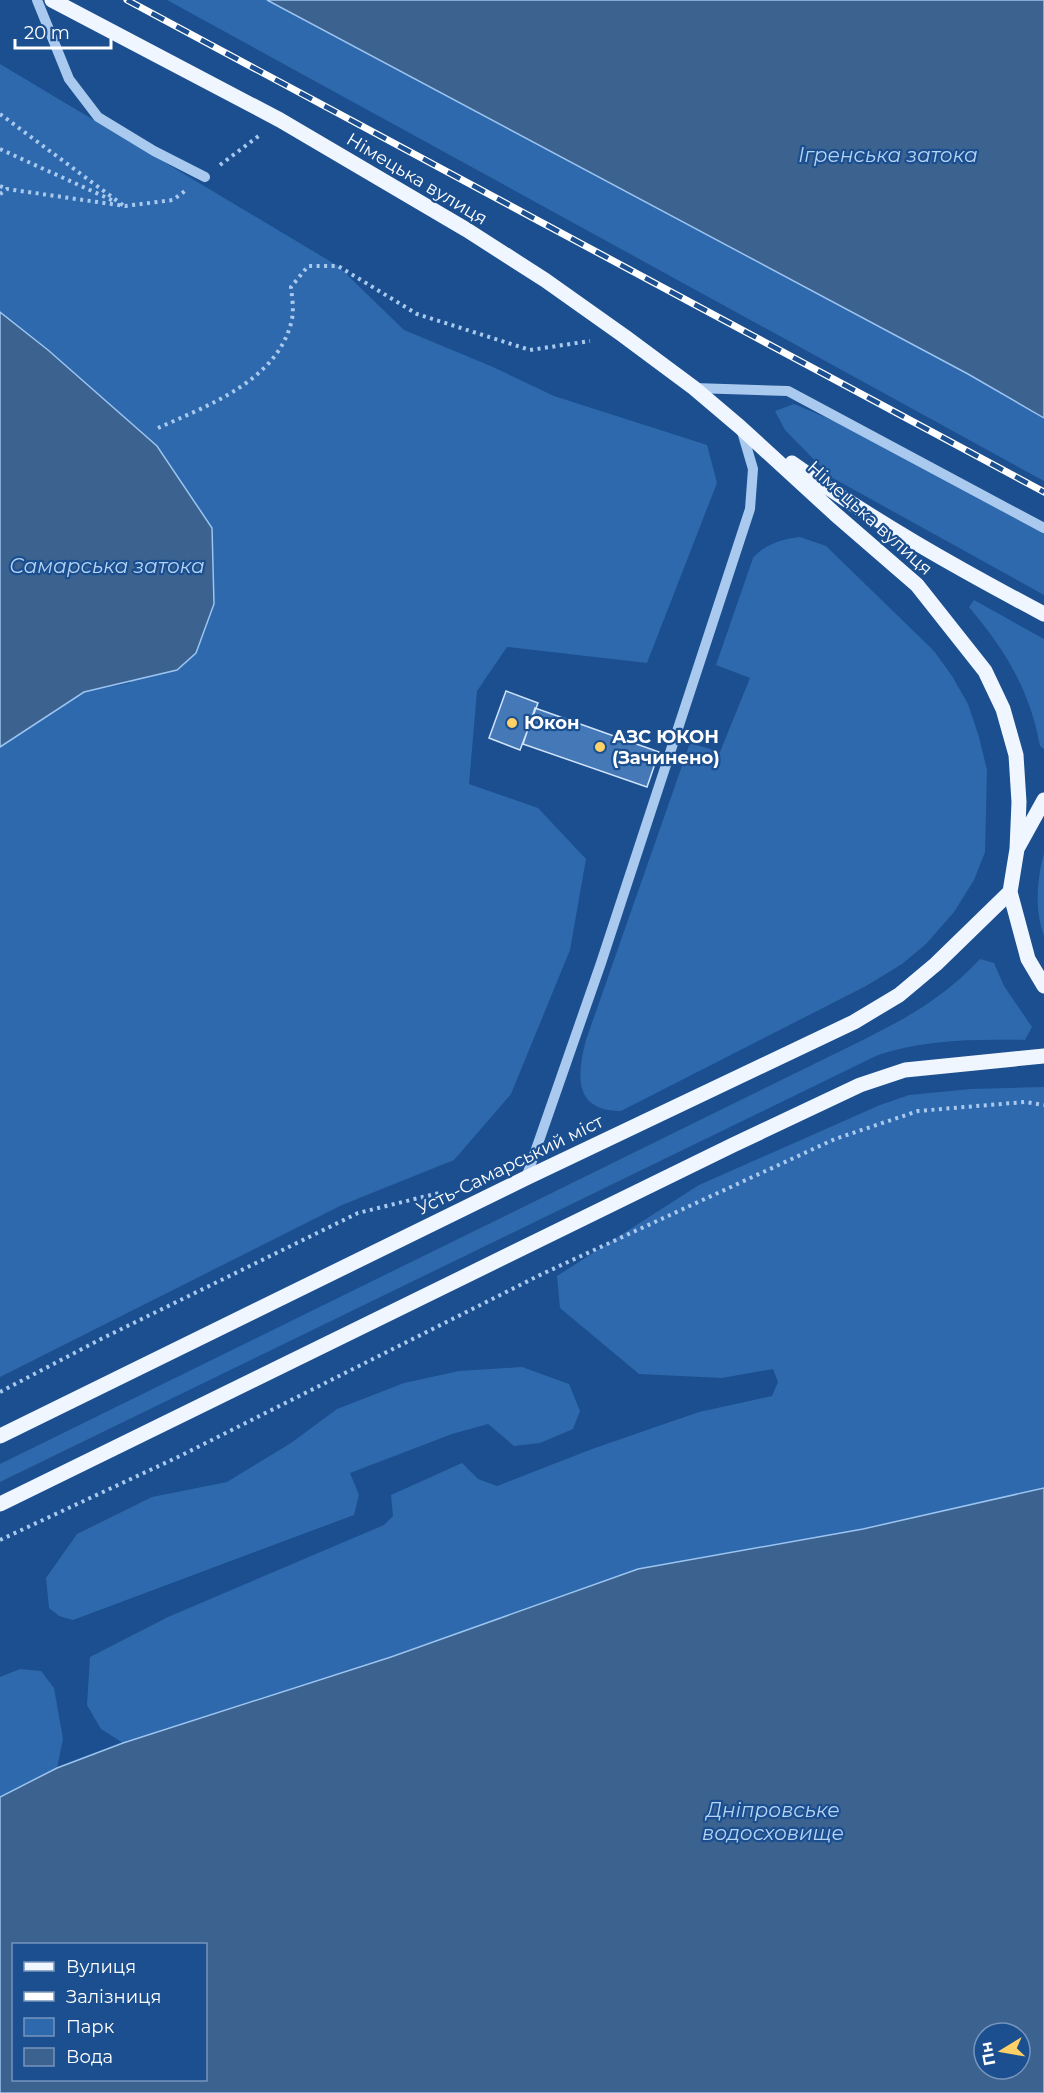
<svg xmlns="http://www.w3.org/2000/svg" width="1044" height="2093" viewBox="0 0 1044 2093" font-family="Montserrat,sans-serif">
	<style>
		.green { fill: #2e69ad }
		.water { fill: #3c6290; stroke: #9cc4f0; stroke-width: 1.5; fill-rule: evenodd }
		.building { fill: #4478b7; stroke: #cfe3fa; stroke-width: 1.5 }
		.lines { fill: none; stroke-linecap: round; stroke-linejoin: round }
		.path { stroke: #a9c9ee; stroke-width: 4; stroke-dasharray: 3 4.5; stroke-linecap: butt }
		.minor { stroke: #a9c9ee; stroke-width: 10 }
		.major { stroke: #f0f6ff; stroke-width: 15 }
		.rail-casing { stroke: #fff; stroke-width: 7 }
		.rail { stroke: #1b4f8f; stroke-width: 4.5; stroke-dasharray: 14; stroke-linecap: butt }
		.poi-dot { fill: #ffd166; stroke: #1b4f8f; stroke-width: 2 }
		.labels { text-anchor: middle; stroke-width: 4.5; stroke-linejoin: round; paint-order: stroke }
		.street-label { font-size: 18px; fill: #fff; stroke: #1b4f8f }
		.poi-label { font-size: 18px; font-weight: bold; fill: #fff; stroke: #1b4f8f; text-anchor: start }
		.water-label { font-size: 20px; font-style: italic; fill: #b5d3f5; stroke: #1b4f8f }
	</style>
	<rect width="100%" height="100%" fill="#1b4f8f"/>
	<path class="green" d="M167,0H267L968,374L1044,418V481Z
		M0,64L338,266L404,330L493,367L554,396L707,445L717,483L647,663L507,647L477,691L469,784L538,808L586,859L570,950L511,1094L454,1160L342,1205L0,1377V747L84,692L130,683L48,350L0,312Z
		M794,404L853,429L1044,532V595L831,477L785,430L775,411Z
		M800,537L826,546L934,651L952,676L968,704L979,737L987,770L985,852L974,880L954,912L926,944L902,964L866,986L621,1111C573,1111 577,1075 586,1040L690,743L720,752L750,678L716,665L753,558C765,544 782,539 800,537Z
		M974,600L1044,639V749L1040,746C1030,690 1005,650 969,607Z
		M1044,853V936C1034,909 1037,880 1044,853Z
		M980,959L994,963L1004,986L1032,1027L1025,1040C975,1039 926,1039 878,1055L0,1482V1464L865,1039C912,1015 943,998 980,959Z
		M1044,1087V1488L863,1529L638,1569L391,1657L123,1743L101,1729L87,1705L90,1657L168,1617L384,1525L393,1516L391,1495L462,1463L478,1479L497,1486L592,1449L699,1412L772,1396L778,1382L773,1369L722,1378L639,1374L560,1308L557,1276L699,1185L880,1105L909,1095L971,1089Z
		M522,1367L569,1384L580,1411L573,1429L540,1443L514,1446L488,1424L452,1434L350,1473L359,1495L354,1515L73,1620L59,1616L49,1608L46,1578L77,1534L152,1497L227,1482L291,1443L337,1409L404,1383L459,1371Z
		M20,1669L41,1671L54,1688L63,1739L57,1768L0,1797V1677Z"/>
	<path class="water" d="M267,0H1044V418L968,374Z
		M0,312L48,350L157,446L212,528L214,604L196,653L177,670L84,692L0,747Z
		M1044,1488V2093H0V1797L57,1768L123,1743L391,1657L638,1569L863,1529ZM206,1944V2080H14V1944ZM984,2033H1020V2069H984Z"/>
	<path class="building" d="M506,691L538,703L520,750L489,738Z
		M535,708L659,752L647,787L523,744Z"/>
	<g class="lines">
		<path class="path" d="M0,114L124,206
			M0,149L116,202
			M220,165L260,135
			M0,186L7,189
			M0,194L7,189L125,206L173,200L185,191
			M158,428C209,405 279,380 292,319C294,309 292,297 291,287L308,266H338L417,314L530,350L590,341
			M0,1392L101,1339L358,1213L439,1193
			M0,1540L178,1457L542,1274L835,1139L918,1111L1025,1102L1044,1105"/>
		<path class="minor" d="M37,0L69,79L98,117L154,151L205,177
			M694,388L788,391L1044,528
			M526,1178L601,963L750,509L753,469L741,428"/>
		<path class="major" d="M52,0L280,120L467,230L545,280L624,336L694,388L740,427L835,514L917,585L985,671L1003,709L1016,755L1019,802L1017,849
			M792,463C872,520 957,568 1044,614
			M1044,800L1017,849L1010,892L1028,959L1044,986
			M0,1436L526,1178L854,1022L899,995L936,964L1010,892
			M0,1504L733,1145L860,1085L905,1070L1044,1056"/>
		<g class="rail-casing">
			<path id="rail" d="M127,0L1044,492"/>
		</g>
		<use href="#rail" class="rail"/>
	</g>
	<g class="poi-dot">
		<circle cx="512" cy="723" r="6"/>
		<circle cx="600" cy="747" r="6"/>
	</g>
	<g class="labels">
		<g class="street-label">
			<text transform="translate(417 179) rotate(31)" y="6">Німецька вулиця</text>
			<text transform="translate(870 518) rotate(42)" y="6">Німецька вулиця</text>
			<text transform="translate(510 1165) rotate(-26)" y="6">Усть-Самарський міст</text>
		</g>
		<g class="poi-label">
			<text x="524" y="729">Юкон</text>
			<text x="612" y="743">АЗС ЮКОН<tspan x="612" dy="21">(Зачинено)</tspan></text>
		</g>
		<g class="water-label">
			<text x="888" y="162">Ігренська затока</text>
			<text x="107" y="573">Самарська затока</text>
			<text x="773" y="1817">Дніпровське<tspan x="773" dy="23">водосховище</tspan></text>
		</g>
	</g>
	<rect x="12" y="1943" width="195" height="138" fill="#1b4f8f" stroke="#7695bc" stroke-width="1.5"/>
	<rect x="24" y="1962" width="30" height="9" fill="#f0f6ff" stroke="#7695bc" stroke-width="1.5"/>
	<text x="66" y="1973" font-size="18" fill="#ffffff">Вулиця</text>
	<rect x="24" y="1992" width="30" height="9" fill="#ffffff" stroke="#7695bc" stroke-width="1.5"/>
	<text x="66" y="2003" font-size="18" fill="#ffffff">Залізниця</text>
	<rect x="24" y="2018" width="30" height="18" fill="#2e69ad" stroke="#7695bc" stroke-width="1.5"/>
	<text x="66" y="2033" font-size="18" fill="#ffffff">Парк</text>
	<rect x="24" y="2048" width="30" height="18" fill="#3c6290" stroke="#7695bc" stroke-width="1.5"/>
	<text x="66" y="2063" font-size="18" fill="#ffffff">Вода</text>
	<g transform="translate(1002 2051) rotate(259)"><circle r="28" fill="#1b4f8f" stroke="#7695bc" stroke-width="1.5"/>
	<path d="M0-4.5L10 22L0 15L-10 22Z" fill="#ffd166"/>
	<text y="-9" font-size="16" font-weight="bold" text-anchor="middle" fill="#ffffff">Пн</text>
	</g>
	<path d="M15 39v9h96v-9" fill="none" stroke="#ffffff" stroke-width="3"/>
	<text x="24" y="39" font-size="18" fill="#ffffff" stroke="#1b4f8f" stroke-width="4.5" paint-order="stroke">20 m</text>
</svg>
